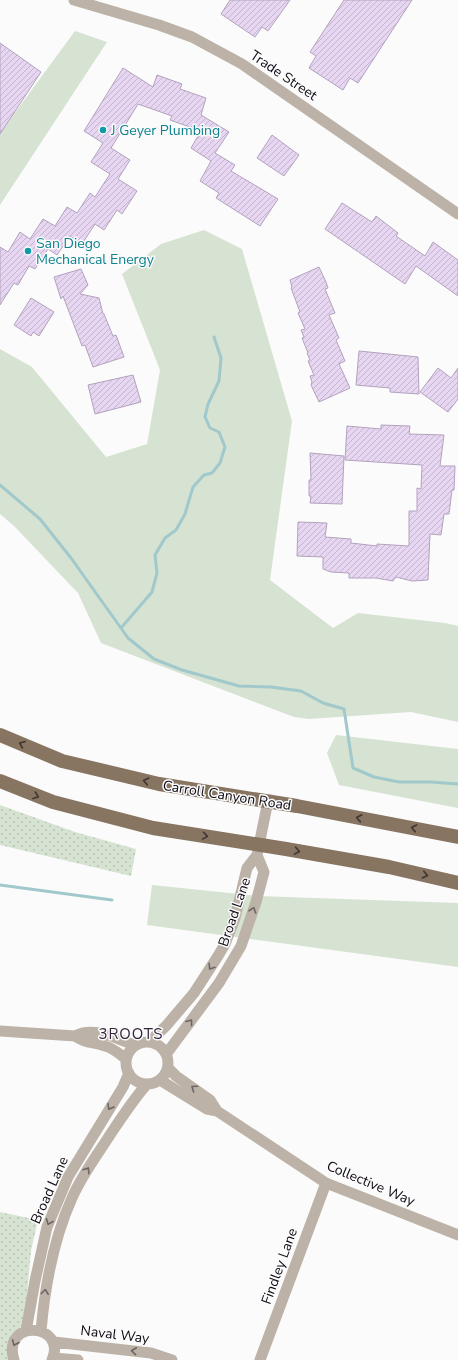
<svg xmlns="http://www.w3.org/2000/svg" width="458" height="1360" viewBox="0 0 458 1360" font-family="'Nunito Sans',sans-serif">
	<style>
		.grass { fill: #d6e3d2 }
		.park { fill: url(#park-dots) }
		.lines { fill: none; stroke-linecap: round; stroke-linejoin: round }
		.stream { stroke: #a1c8cb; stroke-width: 3 }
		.building { fill: url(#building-hatch); stroke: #b3a2be }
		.minor { stroke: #bcb2a7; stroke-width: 11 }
		.major { stroke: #877561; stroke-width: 14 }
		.oneway { stroke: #3e3432 }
		.oneway2 { stroke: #6e6664 }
		.culture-dot { fill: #0f9aa8; stroke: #fbfbfb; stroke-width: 1.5 }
		.labels { text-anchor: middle; stroke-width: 3; stroke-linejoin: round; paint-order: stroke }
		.street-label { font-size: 14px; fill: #0e0812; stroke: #fbfbfb }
		.culture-label { font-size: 14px; fill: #0d838f; stroke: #fbfbfb; text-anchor: start }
		.neighbourhood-label { font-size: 15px; letter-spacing: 1px; fill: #32243b; stroke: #fbfbfb }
	</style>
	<defs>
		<pattern id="park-dots" width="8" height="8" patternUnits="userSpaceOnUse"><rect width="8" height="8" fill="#d6e3d2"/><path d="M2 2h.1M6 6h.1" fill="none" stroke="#b6c1b3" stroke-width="1.8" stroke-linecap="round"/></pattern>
		<pattern id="building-hatch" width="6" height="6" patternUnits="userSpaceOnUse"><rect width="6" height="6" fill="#e7d6f2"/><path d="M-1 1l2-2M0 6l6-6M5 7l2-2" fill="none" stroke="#c5b6ce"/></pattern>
	</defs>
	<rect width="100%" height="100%" fill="#fbfbfb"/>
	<path class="grass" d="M75,31L107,42L0,205V133Z
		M204,230L242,249L292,421L270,580L333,628L358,613L445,623L458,626V722L411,712L309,719L294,717L101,643L78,593L14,526L0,514V349L32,367L106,457L147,444L160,370L122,274L161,244Z
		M336,735L458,749V808L339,785L327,753Z
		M152,885L258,896L458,903V967L147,925Z"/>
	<path class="park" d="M0,805L75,832L136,849L131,876L0,845Z
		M0,1212L38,1220L31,1251L24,1327L10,1360H0Z"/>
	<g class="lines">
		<path class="stream" d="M0,485L40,519L71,558L128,638L154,659L182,670L239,686L271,687L301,691L323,703L344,709L353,768L374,777L399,782H431L458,784
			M121,628L152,592L157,573L155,555L165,538L176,530L185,514L193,487L204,475L212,473L220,463L225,447L219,432L210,428L205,417L208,404L219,381L221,358L214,337
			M0,885L112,900"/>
	</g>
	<path class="building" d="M230,0H290L268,31L262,27L255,37L221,14Z
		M344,0H412L358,83L350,78L343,90L309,68L316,56L310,52Z
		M0,43L41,72L0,134Z
		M123,68L153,87L157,75L182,84L180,89L206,98L201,115L229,132L215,153L235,165L231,171L278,199L260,226L216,198L219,193L200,181L211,161L191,148L201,131L170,120L172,116L138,104L111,148L130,160L118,179L137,191L122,214L117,210L104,230L95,224L82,244L70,236L57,255L48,249L35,269L29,266L18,285L14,283L0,305V247L8,252L20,232L30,239L43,219L55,226L67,207L77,213L90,193L95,197L110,174L91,162L103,143L84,131Z
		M272,135L299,155L284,176L257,158Z
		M342,203L372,222L376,216L398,233L396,236L425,256L433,242L458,260V296L416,266L405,284L325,229Z
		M319,267L326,282L328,288L325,289L335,313L329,315L339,338L336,340L345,361L339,364L350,388L319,402L311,385L312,382L310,376L314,375L308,361L310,360L307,353H308L302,338L304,337L301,330L305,329L298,313L300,312L291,288L292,287L290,280Z
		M81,269L88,285L80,294L99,298L103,314H104L113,336L116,335L124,357L93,367L85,345L82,346L63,296L61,299L54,277Z
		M31,298L54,312L39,336L33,332L31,336L14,325Z
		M359,351L418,357L419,394L390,392V388L356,385Z
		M438,368L451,378L458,368V399L448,412L420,392Z
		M133,375L141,402L95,414L88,385Z
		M381,425L410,426L409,434L444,435L440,466H455L454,490H452L449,514H444L441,535L430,534L428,580L412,581L396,577L393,581L376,578H349V573L331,572L323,569V557L297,556L298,522L327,523L325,537L351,539V543L377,546V544L409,546V511H417V488L421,489L422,465L345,460L347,426L381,429Z
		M310,453L344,456L342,504L310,503L311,496H309V480H311Z"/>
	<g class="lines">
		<path class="minor" d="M74,0L159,25L192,37L242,64L458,214
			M0,1031L75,1036C94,1026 117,1039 135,1045
			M75,1036C88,1045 92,1041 105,1046C113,1048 120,1054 126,1059
			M126 1063a21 21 0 1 1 42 0a21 21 0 1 1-42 0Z
			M149,1042L166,1026L194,993L218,956L225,944L235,918L247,868L257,855
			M167,1053L219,983L241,946L256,902L264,872L257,855L268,801
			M168,1068L176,1076L210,1100L217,1111
			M160,1080L207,1109L217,1111L326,1183L458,1235
			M26,1331L35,1281L47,1227L68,1177L123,1087L129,1073
			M41,1331C45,1285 53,1240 72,1198C81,1177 95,1158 108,1138C120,1120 132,1101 147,1084
			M54,1342L151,1353L172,1360
			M53,1358L78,1360
			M14,1360C1,1318 68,1323 52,1360
			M260,1360L326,1183"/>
		<path class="major" d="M0,735L62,761L159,784L297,806L458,837
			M0,781L53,802L153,828L286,849L389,867L458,883"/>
	</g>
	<defs><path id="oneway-chevron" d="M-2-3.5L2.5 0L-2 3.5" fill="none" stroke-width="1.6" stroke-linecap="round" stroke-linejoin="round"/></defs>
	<g class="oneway">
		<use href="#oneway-chevron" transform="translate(22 744) rotate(-157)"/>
		<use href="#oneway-chevron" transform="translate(146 781) rotate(-167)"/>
		<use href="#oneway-chevron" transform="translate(36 796) rotate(20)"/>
		<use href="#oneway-chevron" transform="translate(359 818) rotate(-169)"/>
		<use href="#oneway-chevron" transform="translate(414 828) rotate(-169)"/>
		<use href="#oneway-chevron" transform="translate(205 836) rotate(9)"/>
		<use href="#oneway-chevron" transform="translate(297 851) rotate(10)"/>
		<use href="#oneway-chevron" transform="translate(425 875) rotate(13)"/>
	</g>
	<g class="oneway2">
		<use href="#oneway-chevron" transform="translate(253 910) rotate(-71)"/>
		<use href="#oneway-chevron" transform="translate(211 967) rotate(123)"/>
		<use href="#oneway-chevron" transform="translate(190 1022) rotate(-53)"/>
		<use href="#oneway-chevron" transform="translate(194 1088) rotate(-145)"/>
		<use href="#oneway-chevron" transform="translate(110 1107) rotate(121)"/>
		<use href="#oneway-chevron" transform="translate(87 1170) rotate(-57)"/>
		<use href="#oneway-chevron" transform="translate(49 1222) rotate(112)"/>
		<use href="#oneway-chevron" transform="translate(45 1292) rotate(-83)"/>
		<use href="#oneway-chevron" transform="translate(15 1343) rotate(113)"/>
		<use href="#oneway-chevron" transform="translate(134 1351) rotate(-174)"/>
	</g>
	<g class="culture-dot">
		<circle cx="103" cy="130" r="4"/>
		<circle cx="28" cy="251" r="4"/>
	</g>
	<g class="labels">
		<g class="street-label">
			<text transform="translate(284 75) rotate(34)" y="5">Trade Street</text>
			<text transform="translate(227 795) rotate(9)" y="5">Carroll Canyon Road</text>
			<text transform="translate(234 912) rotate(-71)" y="5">Broad Lane</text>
			<text transform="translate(371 1183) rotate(23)" y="5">Collective Way</text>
			<text transform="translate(49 1190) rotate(-66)" y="5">Broad Lane</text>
			<text transform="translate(279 1266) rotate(-70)" y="5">Findley Lane</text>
			<text transform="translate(115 1334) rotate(7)" y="5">Naval Way</text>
		</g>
		<g class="culture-label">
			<text x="111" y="135">J Geyer Plumbing</text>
			<text x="36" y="248">San Diego<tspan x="36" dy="16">Mechanical Energy</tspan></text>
		</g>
		<g class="neighbourhood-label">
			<text x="131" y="1039">3ROOTS</text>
		</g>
	</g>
</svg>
